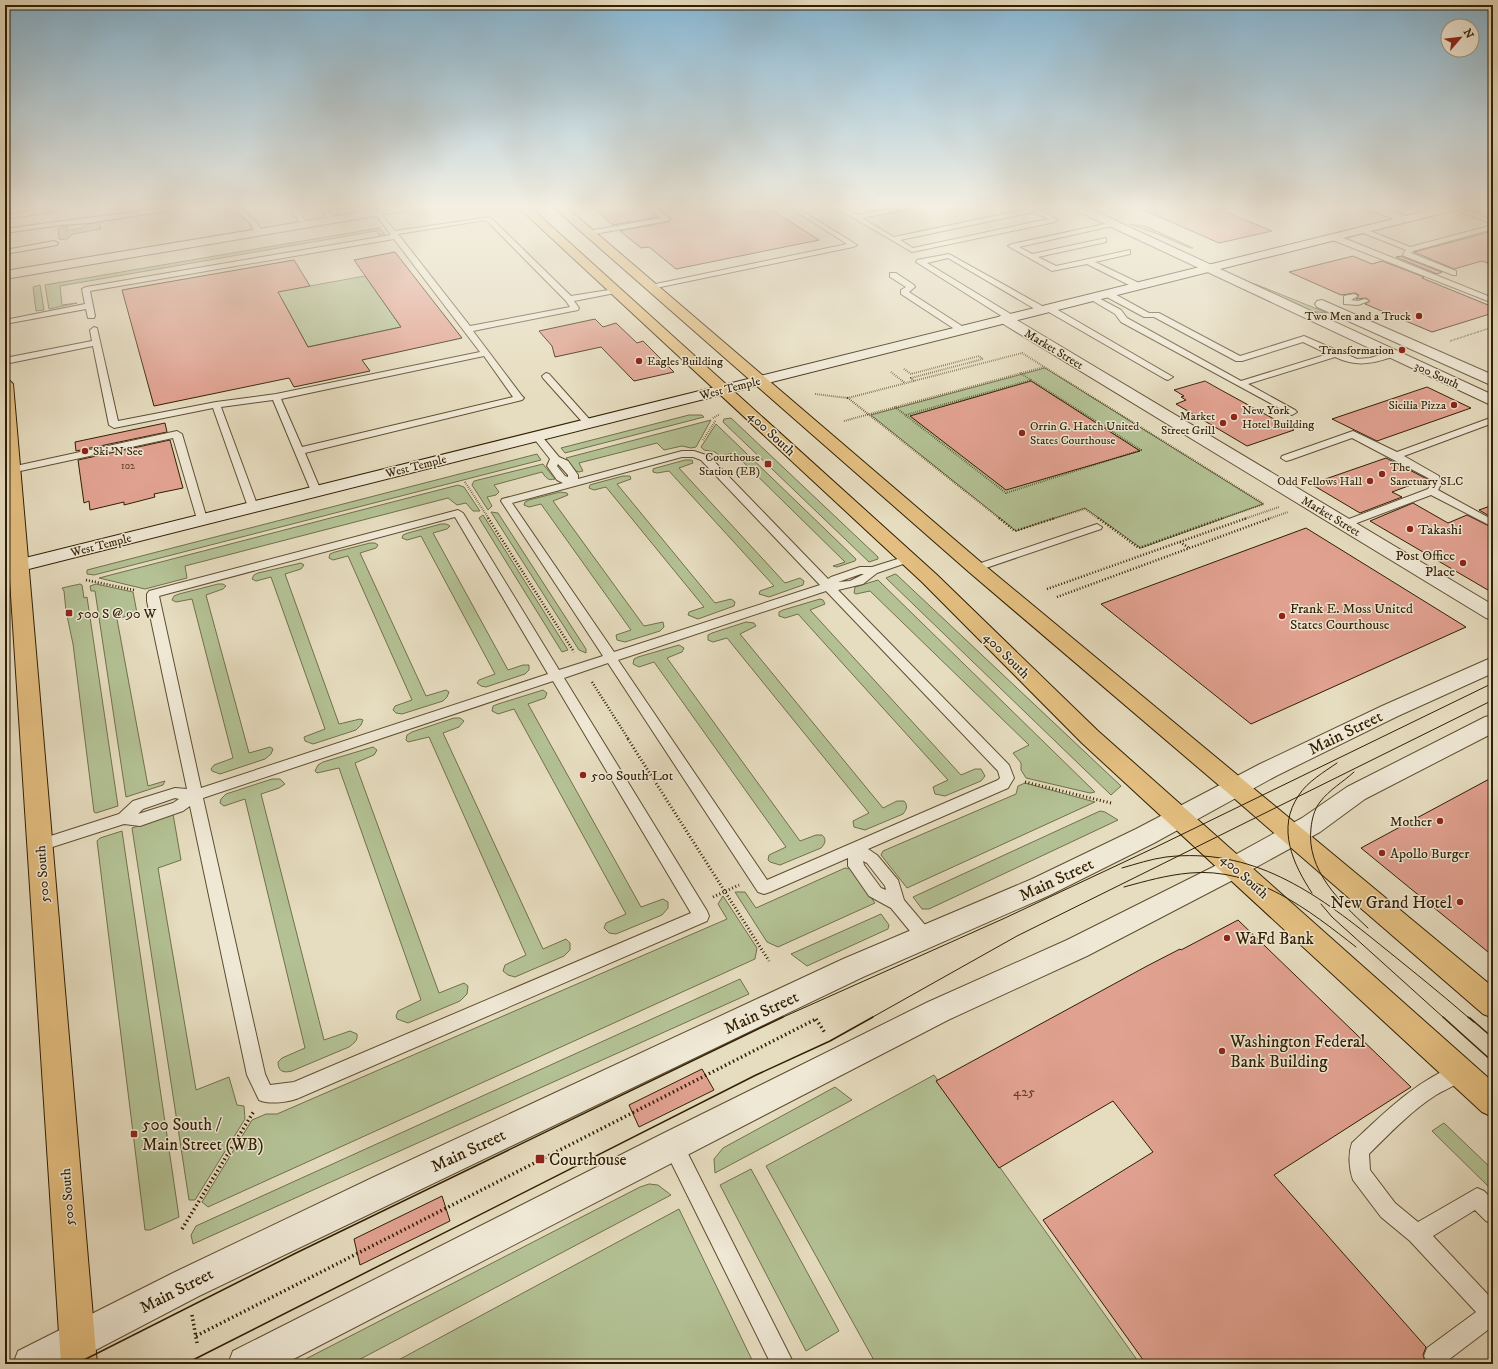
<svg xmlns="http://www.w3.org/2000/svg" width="1498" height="1369" viewBox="0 0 1498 1369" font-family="'IM FELL DW Pica',serif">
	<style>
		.green { fill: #b3c194; stroke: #72704b }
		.building { fill: #e1a190; stroke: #311f02 }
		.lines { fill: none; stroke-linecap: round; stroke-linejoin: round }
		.service-casing { stroke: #5e4e31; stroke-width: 2 }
		.minor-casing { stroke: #5e4e31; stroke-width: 2 }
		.tertiary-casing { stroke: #5e4e31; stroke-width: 2 }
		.secondary-casing { stroke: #311f02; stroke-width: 2 }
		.primary-casing { stroke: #311f02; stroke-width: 2 }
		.path-far4 { stroke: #311f02; stroke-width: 1.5; stroke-dasharray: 0.5 1; stroke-linecap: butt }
		.path-far3 { stroke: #311f02; stroke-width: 2; stroke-dasharray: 0.5 1.5; stroke-linecap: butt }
		.path-far2 { stroke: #311f02; stroke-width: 2.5; stroke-dasharray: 1 2; stroke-linecap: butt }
		.path-far1 { stroke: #311f02; stroke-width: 3; stroke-dasharray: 1 2.5; stroke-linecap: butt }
		.path { stroke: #311f02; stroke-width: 3.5; stroke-dasharray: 1.5 3; stroke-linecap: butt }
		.service { fill: #efe8d5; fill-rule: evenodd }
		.minor { fill: #efe8d5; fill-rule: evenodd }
		.tertiary { fill: #efe8d5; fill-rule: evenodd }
		.secondary { fill: #efe8d5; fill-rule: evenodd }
		.primary { fill: #e3be80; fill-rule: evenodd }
		.tram-far1 { stroke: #311f02; stroke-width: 1 }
		.tram { stroke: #311f02; stroke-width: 1.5 }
		.poi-dot { fill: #8f2418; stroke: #efe8d5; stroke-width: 1.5 }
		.labels { text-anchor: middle; stroke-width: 3; stroke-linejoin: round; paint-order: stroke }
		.far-number-label { font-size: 10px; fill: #5d4026 }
		.far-poi-label { font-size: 12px; fill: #311f02; stroke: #efe8d5; text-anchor: end }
		.far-street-label { font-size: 12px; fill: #311f02; stroke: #efe8d5 }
		.street-label { font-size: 14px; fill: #311f02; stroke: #efe8d5 }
		.poi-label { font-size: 14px; fill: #311f02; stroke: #efe8d5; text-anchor: start }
		.near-number-label { font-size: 14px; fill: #5d4026 }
		.near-street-label { font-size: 17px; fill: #311f02; stroke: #efe8d5 }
		.near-poi-label { font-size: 17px; fill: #311f02; stroke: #efe8d5; text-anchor: start }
	</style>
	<rect width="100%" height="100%" fill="#e6dcbf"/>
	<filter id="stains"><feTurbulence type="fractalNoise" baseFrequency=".005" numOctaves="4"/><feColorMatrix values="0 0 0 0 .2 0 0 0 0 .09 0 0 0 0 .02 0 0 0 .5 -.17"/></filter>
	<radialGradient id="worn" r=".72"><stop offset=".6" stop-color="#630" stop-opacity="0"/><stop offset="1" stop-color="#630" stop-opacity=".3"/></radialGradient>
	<path class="green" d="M99,222L101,229L73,234L66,240L59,239L58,229L62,227L69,226L65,231L82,228L88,224Z
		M1129,224L1145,226L1193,248H1190L1158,234Z
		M379,228L385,234L379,235L376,231L60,286L62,305L77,303L49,309L45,285Z
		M297,276L304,287L365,276L401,327L308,347L282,299L222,310Z
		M1255,284L1327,313L1308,311L1252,285Z
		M40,285L44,310L36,311L33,287Z
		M1045,368L1263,504L1141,548L1085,508L1016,531L871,415Z
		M689,415H702L704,417L565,453L561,448Z
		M731,418L878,557V559L869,562L723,422L724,419Z
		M711,420L696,447L691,448L682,446L664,450L657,443L579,463L583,471L579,472L576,471L566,458Z
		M716,424L856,559L855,561L837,567L833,566L845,562L734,453L720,456L715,452L704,450L701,447Z
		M537,454L541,460L94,575L87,574V570Z
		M685,460H692L693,463L679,468L785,583L800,578L804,581L803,585L769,597L759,594L760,591L774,586L669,471L657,473L653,472V469L656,468Z
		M543,464L555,479C548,481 546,478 542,472L494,485L499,492L496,495L487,497L492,506L488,510L472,485L474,481Z
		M623,476H630L631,479L617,484L715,603L731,599L735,602L734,606L698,619L688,615L689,612L704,607L606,487L594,490L589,488L590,485L593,484Z
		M458,485L464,487L480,511H473L466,503L457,505L448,498L185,566L187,578L145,589L99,578Z
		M560,492L567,493L568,495L553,501L644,626L663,622L664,627L660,631L625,642L617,640L616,635L631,630L541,504L529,507L524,505L525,502L529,500Z
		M491,512L498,513L586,649V653L579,650Z
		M483,515L568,650L562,652L479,518Z
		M441,524H446L450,526L447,529L433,533L508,670L523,665H529V670L525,674L486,687L481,686L477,683L479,680L495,674L421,536L407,540L402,538L403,535L408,533Z
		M370,543H375L378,545L376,548L360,553L426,696L446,690L449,692L447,697L443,701L402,714L396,713L393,710L395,706L412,700L348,556L333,560L329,558L330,554L335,552Z
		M301,563L304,565L301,569L285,574L339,724L360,719L363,720L361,725L356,730L313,744L305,741L304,737L325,729L271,577L256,581L252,579L254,575L258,573Z
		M895,574L897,575L1121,786L1111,795L886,578Z
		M878,580L1095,792L1090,793L1026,778L1021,770V763L1013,753L1029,745L870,591L856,594L854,593L855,587Z
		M80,584L82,585L84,598L87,597L118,806L96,813L94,812L73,644L66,611L64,591L62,588Z
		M96,584L133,592L137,613L117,619L148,786L165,781L163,785L126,797L95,591H91L90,586Z
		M218,584H223L226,586L223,589L206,595L249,753L270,747L273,749L271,754L265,759L220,774L212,771L211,769L214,765L233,758L192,599L176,602L172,600L174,596L179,594Z
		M820,599L823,600L825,604L810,610L961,775L975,769H981L985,776L981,781L945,796L935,794L933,787L948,780L798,614L785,618L779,616V612L783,610Z
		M746,622L754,623L756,626L740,634L883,808L897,801H904C908,805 907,809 903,814L865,830L854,827L853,821L869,813L727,638L713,642L708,640V635L712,633Z
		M679,645L684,648L682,652L667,658L800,841L816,835H822C827,839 825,844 821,848L780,865L770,862L768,860L769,855L786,847L654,662L639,667L633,664L634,659L638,657Z
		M543,690L547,693L545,698L528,704L641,907L663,899L668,902V908L662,915L616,934L609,933L604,928L606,923L626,914L514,709L498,714L492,711L493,706L498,704Z
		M454,718H460L464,721L459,727L443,733L543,949L566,939L570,943V950L564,956L515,977L508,975L503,971L505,965L526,955L429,737L408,742L406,740L407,735L412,732Z
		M373,747L377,750L374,755L355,763L439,993L464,983L468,986L467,994L460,1001L408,1023L397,1019L396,1016L398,1011L421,1000L339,768L317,773L315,771L318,765L323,762Z
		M272,779H280L285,784L279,788L261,794L324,1040L350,1031L357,1034C358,1041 354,1043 349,1047L292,1071C284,1073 278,1072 278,1062L282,1058L305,1048L245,799L224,806L220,803L221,799L226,794Z
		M1025,783L1095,802L907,888L881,855L883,851L1016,794L1018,786Z
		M1100,811L1105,812L1118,820L929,909H922L913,897Z
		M173,814L181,860L158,868L196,1090L229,1077L237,1105L244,1106L245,1119L195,1200H189L132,828Z
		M122,831L179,1217L150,1230H145L97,841L100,838Z
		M845,868L851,869L875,903L778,947L767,942L735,892H745L756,908Z
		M723,896L757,948L755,959L208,1207L202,1202L252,1120L266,1114H277L727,919L718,904Z
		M881,914L889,925L888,929L807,966L791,954Z
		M740,979L749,994L193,1244L191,1235L196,1226Z
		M934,1075L1140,1364H876L766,1166Z
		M835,1087L852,1100L715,1173L714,1159L723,1148Z
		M1444,1123L1493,1170V1191L1432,1131Z
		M751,1169L839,1331L806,1351L720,1185Z
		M649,1184L658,1185L671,1195L351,1364H296L640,1187Z
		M679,1209L754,1364H391Z"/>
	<path class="building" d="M592,207H647L658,217L613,225Z
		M657,207H767L819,240L676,269L649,247L641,248L620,231L667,222L671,220V218Z
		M1137,207H1213L1272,231L1219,243Z
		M1493,231V265L1482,261L1454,269L1414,252Z
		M395,252L462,338L362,360L370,371L294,387L289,378L154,406L122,290L294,260L310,286L278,292L308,347L401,327L354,260Z
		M1353,256L1372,264L1382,261L1424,277L1422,278L1493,307V313L1432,332L1365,304L1370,301L1366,298L1356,299L1359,295L1355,293L1341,295L1289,272Z
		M1402,256L1403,257L1442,272L1437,274L1396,257Z
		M595,319L603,327L616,323L637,343L643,341L674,372L634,381L601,347L555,357L552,346L539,331Z
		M1031,381L1140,451L1006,490L910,416Z
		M1205,381L1221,390L1294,430L1247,446L1176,404L1186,400L1181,397L1184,396L1174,390Z
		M1427,387L1471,408L1377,441L1332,419Z
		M165,423L167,432L76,451L75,442Z
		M170,440L183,488L154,494L155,497L124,505V502L90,510L89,501L84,503L78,460Z
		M1386,458L1427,479L1392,492L1402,497L1360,513L1311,484Z
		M1413,503L1448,523L1467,515L1493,528V593L1370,521Z
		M1493,505V518L1479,510Z
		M1306,528L1466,627L1251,724L1101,604Z
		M1493,777V956L1361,848Z
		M1238,920L1411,1087L1274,1175L1426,1347L1423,1355L1426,1364H1146L1043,1220L1153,1152L1113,1101L999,1168L936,1081L1147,966L1180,949L1181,950Z
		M702,1069L714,1090L639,1127L629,1105Z
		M442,1196L450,1221L360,1265L354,1239Z"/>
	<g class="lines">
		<g class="service-casing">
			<path id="service" d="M59,207H73L70,209L5,219V215Z
				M169,207H183L180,209L89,223L61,225L5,233V229C60,221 114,215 169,207Z
				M236,207H242L245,212L255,221L263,232L262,234H256L250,223L240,214Z
				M289,207H295L308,224L306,225H302Z
				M320,207H326L334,220L333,221H329Z
				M648,207H655L670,219L667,221L589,235L585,233L589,231L661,218Z
				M789,207H796L857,245L853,247L651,289L647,287L651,285L847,244Z
				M837,207H847L846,209L857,215L899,207H911L908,209L862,218L894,237L1028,209L1026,207H1034L1058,220L1055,222L912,252L838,209ZM1034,212L1048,219L913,248L900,240Z
				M1449,207H1458L1493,220V224L1450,208Z
				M377,210L379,211L395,231L490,217L571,296L615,289L619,291L615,293L574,301L579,308L578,310L473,331L522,396L524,398L522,400L305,453L321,491L320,493H312L311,491L273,400L221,407L258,507L253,510L248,507L213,408L114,428L109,425L93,346L5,364V358L92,341L90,330L94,327L97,328L118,421L216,402L276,394L480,352L394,239L90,291L95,316L94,318H88L86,309L5,324V320L85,304L82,289L86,287L391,235L374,212ZM486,220L566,301L570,307L470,326L398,234ZM484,356L513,397L302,447L281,399Z
				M1114,222L1118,224L1116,225L1019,247L1032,254L1106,238V242L1038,257L1056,266L1130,250V254L1095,262L1141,284V288H1135L1087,264L1052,271L1008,246L1012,244Z
				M1493,225V229L1413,251L1411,253L1456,271V275H1453L1404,256L1403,254L1406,250L1356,230L1360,228H1363L1410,247Z
				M1330,235H1336L1493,298V303L1330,239Z
				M54,241L58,243L57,245L5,254V250Z
				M949,254L1044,307L1051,306L1173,377L1168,380L1165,379L1047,311L1040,312L948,258L927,263L1014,316L1015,318L1014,320H1008L916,262L917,260Z
				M890,273H896L914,285L915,287L909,292L965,328L966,330L965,332H959L901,294V290L906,287L890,277Z
				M1105,292H1111L1149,313H1159L1240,356L1304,336L1357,359L1370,358L1393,351L1397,354L1396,356C1372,363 1359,368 1335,357L1248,384L1295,410L1297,412L1292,415L1121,322L1115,314L1088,298L1092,296H1095L1121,310L1127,318L1241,381L1328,354L1303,342L1242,361H1236L1154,317H1144L1105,296Z
				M1354,294L1358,296L1351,300L1358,301L1365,299L1369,301L1358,305L1344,304V296Z
				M546,373L549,374L591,421L593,423L591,425H585L543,378L542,376Z
				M1493,417V423L1404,456L1439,476L1441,484L1438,490L1493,520V527L1431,495L1349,526H1341L1340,524L1341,522L1428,489L1431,484L1430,479L1352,438L1290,460L1286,461L1281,458L1282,456L1353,431L1397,452Z
				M177,431L182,434L207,519L206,521L202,522L197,519L173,438L11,473L6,470L11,467Z
				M537,433L540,434L559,457L568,461L578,475V479L682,451H694L709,456L828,579L831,577L860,567H872L904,557H912L914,559L912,561L877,573L863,584L838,590L1009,765L1014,778L1008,788L868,849L877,855L898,880L904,900L931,932L933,937L931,942L925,944L919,942L891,908L869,896L851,870L848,866V858L770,892L764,894L758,892L608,663L564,678L707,911L709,916L707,921L301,1097C290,1102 270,1105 259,1100L247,1075L190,806L183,811L140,826L124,824L40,851L35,849L32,845L35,841L119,814L133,801L175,788L187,789L147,601V594L149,591L458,510L463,513L559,670L603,656L501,501L502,499L563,483L557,480L547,466L550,459L532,436ZM682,457H693L701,460L820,585L614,652L512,503ZM558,464L568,475V477L565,476L557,466ZM455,517L548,674L201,788L159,596ZM861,574H864L850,581L838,582ZM826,591L998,771L1000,778L998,780L767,880L618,660ZM553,681L691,913L294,1082L270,1085L265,1074L203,798ZM175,798L179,799L173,803L138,814L143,809ZM863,861L867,863L885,886L886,890L881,888L864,865Z
				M1097,524L1102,527L1101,529L980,570H972L970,568L972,566Z
				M1459,1064L1465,1066L1468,1072C1463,1084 1447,1088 1436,1095C1411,1111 1390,1133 1369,1154L1370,1170L1395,1203L1418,1222L1477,1188L1484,1191L1493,1200V1224L1486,1221L1475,1210L1433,1236L1493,1300V1326L1443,1364H1428L1424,1356L1427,1348L1476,1312L1410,1241L1381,1217L1353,1180C1349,1169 1348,1154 1352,1143C1384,1113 1417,1080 1459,1064Z
				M673,1136L680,1138L794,1364H771L666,1152L664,1145L666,1138Z"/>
		</g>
		<g class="minor-casing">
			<path id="minor" d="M1364,207H1380L1408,217L1410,219L1408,221H1400L1366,209Z
				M1005,315L1010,316L1493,605V620L1486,618L1000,322L998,319L1000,316Z
				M1493,657V673L1398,716L1276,776L1154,843L1050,895L863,977L199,1296L69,1364H13L18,1351L175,1272L374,1177L843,959L1032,879L1136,829L1260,764L1382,706Z
				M1493,715V733L1365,799L1320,832L1231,881L1087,956L948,1020L284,1364H228L233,1351L662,1134L928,1002L1067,940L1213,867L1302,818L1347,787L1485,717Z"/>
		</g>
		<g class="tertiary-casing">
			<path id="tertiary" d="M391,207H416L414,209L410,210L5,279V271Z
				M1071,207H1086L1493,395V406L1073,209Z
				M1322,300L1493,375V386L1317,307L1315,304L1317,301Z"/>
		</g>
		<g class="secondary-casing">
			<path id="secondary" d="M1442,207H1461L1459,209L5,575V563Z"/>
		</g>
		<g class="primary-casing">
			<path id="primary" d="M518,207H530L936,574L1098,731L1493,1082V1117L1482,1112L1082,743L922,582Z
				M553,207H566L983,564L1493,987V1018L1483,1014L1228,793L969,572Z
				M5,379L10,381L13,384L97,1364H61L5,503Z"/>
		</g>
		<path class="path-far4" d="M194,213L216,209
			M1450,341L1493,327"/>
		<path class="path-far3" d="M904,369L911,374L979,356L983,359L911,378L914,381
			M891,372L905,383
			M815,394L848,398
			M895,407L1006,493L1141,450L1031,380
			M906,415L1031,380L1020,373
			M713,418L720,414
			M844,421L1044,367
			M703,440L716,420
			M465,482L489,519
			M1000,519L848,398L1022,353L1264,504L1220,519
			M1052,519L1085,509L1099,519
			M1244,519L1279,507
			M1268,519L1288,512"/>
		<path class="path-far2" d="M488,518L574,652
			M999,518L1015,531L1055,518
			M1098,518L1139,548L1223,518
			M1180,542L1189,548
			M86,580L134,590
			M1047,589L1247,518
			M1057,597L1271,518
			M592,682L629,740"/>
		<path class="path-far1" d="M628,739L769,961
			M1025,782L1111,803
			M713,897L739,885"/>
		<path class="path" d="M816,1019L825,1033
			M182,1229L254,1111
			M192,1315L197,1343
			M196,1336L816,1019"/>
		<use href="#service" class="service"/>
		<use href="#minor" class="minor"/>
		<use href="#tertiary" class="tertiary"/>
		<use href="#secondary" class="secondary"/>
		<use href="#primary" class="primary"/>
		<path class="tram-far1" d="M1354,772C1343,782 1329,790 1320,802C1314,810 1312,819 1311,828C1306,870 1340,902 1368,928
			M1122,868C1136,864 1151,859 1166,857C1252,847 1315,892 1378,943C1409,968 1439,992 1469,1018
			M1124,887C1146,881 1167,875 1190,873C1254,867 1309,910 1356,947
			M1312,893C1293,864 1276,828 1299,795C1307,782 1324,772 1337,763
			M1321,904L1332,917L1444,1018
			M781,1018L1005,918L1156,847L1493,683
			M871,1018L1017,936L1493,700"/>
		<path class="tram" d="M1443,1017L1493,1062
			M1468,1017L1474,1022
			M1470,1018L1493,1038
			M76,1364L296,1253L783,1017
			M185,1364L756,1075L830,1041L873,1017"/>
	</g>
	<linearGradient id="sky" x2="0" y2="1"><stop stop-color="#87b7d4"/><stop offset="0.52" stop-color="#f4efe2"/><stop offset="1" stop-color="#f4efe2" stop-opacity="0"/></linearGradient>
	<rect width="1498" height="398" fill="url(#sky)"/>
	<g class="poi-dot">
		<circle cx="1419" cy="316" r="4"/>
		<circle cx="1402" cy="350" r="4"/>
		<circle cx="639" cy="361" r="4"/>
		<circle cx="1454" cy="405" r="4"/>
		<circle cx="1234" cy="417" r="4"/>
		<circle cx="1223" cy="423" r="4"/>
		<circle cx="1022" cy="433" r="4"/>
		<circle cx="85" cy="451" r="4"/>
		<rect x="764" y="460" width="8" height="8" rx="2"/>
		<circle cx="1382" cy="474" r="4"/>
		<circle cx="1370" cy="481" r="4"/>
		<circle cx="1410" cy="529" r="4"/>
		<circle cx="1463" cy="563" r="4"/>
		<rect x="65" y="609" width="8" height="8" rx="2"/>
		<circle cx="1282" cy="616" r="4"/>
		<circle cx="583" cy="775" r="4"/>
		<circle cx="1440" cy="821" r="4"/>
		<circle cx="1382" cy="853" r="4"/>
		<circle cx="1460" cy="902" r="4"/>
		<circle cx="1227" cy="938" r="4"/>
		<circle cx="1222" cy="1051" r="4"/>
		<rect x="130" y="1130" width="8" height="8" rx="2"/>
		<rect x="535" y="1154" width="10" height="10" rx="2"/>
	</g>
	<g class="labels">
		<g class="far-number-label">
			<text x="128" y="469">102</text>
		</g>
		<g class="far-poi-label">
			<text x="1411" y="320">Two Men and a Truck</text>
			<text x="1394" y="354">Transformation</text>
			<text x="647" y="365" text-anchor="start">Eagles Building</text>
			<text x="1446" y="409">Sicilia Pizza</text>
			<text x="1242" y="414" text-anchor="start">New York<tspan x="1242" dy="14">Hotel Building</tspan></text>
			<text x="1215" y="420">Market<tspan x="1215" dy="14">Street Grill</tspan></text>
			<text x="1030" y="430" text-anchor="start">Orrin G. Hatch United<tspan x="1030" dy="14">States Courthouse</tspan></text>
			<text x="93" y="455" text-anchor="start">Ski 'N See</text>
			<text x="760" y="461">Courthouse<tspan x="760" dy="14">Station (EB)</tspan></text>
			<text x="1390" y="471" text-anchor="start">The<tspan x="1390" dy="14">Sanctuary SLC</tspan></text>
			<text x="1362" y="485">Odd Fellows Hall</text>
		</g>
		<g class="far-street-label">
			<text transform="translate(1054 349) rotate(31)" y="4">Market Street</text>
			<text transform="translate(1437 375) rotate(25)" y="4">300 South</text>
			<text transform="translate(730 388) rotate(-14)" y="4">West Temple</text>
			<text transform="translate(416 466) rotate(-14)" y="4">West Temple</text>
			<text transform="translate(1331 516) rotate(31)" y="4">Market Street</text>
			<text transform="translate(101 545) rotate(-14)" y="4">West Temple</text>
		</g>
		<g class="street-label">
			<text transform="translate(772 433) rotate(43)" y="5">400 South</text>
			<text transform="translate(1007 655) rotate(45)" y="5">400 South</text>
			<text transform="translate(42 874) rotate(-94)" y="5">500 South</text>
			<text transform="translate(1245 876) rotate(42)" y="5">400 South</text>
			<text transform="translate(67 1197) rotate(-94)" y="5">500 South</text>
		</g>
		<g class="poi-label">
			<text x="1418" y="534">Takashi</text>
			<text x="1455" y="560" text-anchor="end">Post Office<tspan x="1455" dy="16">Place</tspan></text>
			<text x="1290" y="613">Frank E. Moss United<tspan x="1290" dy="16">States Courthouse</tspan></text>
			<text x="77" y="618">500 S @ 90 W</text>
			<text x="591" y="780">500 South Lot</text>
			<text x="1432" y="826" text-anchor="end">Mother</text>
			<text x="1390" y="858">Apollo Burger</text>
		</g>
		<g class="near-number-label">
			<text x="1024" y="1096">425</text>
		</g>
		<g class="near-street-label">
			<text transform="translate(1345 732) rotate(-26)" y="6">Main Street</text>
			<text transform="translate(1056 879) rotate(-25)" y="6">Main Street</text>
			<text transform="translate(761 1012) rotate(-25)" y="6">Main Street</text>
			<text transform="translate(468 1150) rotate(-25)" y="6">Main Street</text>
			<text transform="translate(176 1290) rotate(-27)" y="6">Main Street</text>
		</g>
		<g class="near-poi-label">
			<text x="1452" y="908" text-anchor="end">New Grand Hotel</text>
			<text x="1235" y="944">WaFd Bank</text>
			<text x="1230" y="1047">Washington Federal<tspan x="1230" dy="20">Bank Building</tspan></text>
			<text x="142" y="1130">500 South /<tspan x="142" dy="20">Main Street (WB)</tspan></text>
			<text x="549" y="1165">Courthouse</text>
		</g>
	</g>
	<rect width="1498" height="1369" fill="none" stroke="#e6dcbf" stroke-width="20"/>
	<rect x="6" y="6" width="1486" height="1357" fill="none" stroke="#311f02" stroke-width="2"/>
	<rect x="10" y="10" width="1478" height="1349" fill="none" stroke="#311f02"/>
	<g transform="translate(1460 38) rotate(62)"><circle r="19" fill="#efe8d5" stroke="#a39881"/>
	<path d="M0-3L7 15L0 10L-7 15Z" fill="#8f2418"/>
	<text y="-6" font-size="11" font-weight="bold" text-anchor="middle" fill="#311f02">N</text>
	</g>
	<rect width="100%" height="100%" filter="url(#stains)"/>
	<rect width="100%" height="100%" fill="url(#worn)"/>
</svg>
